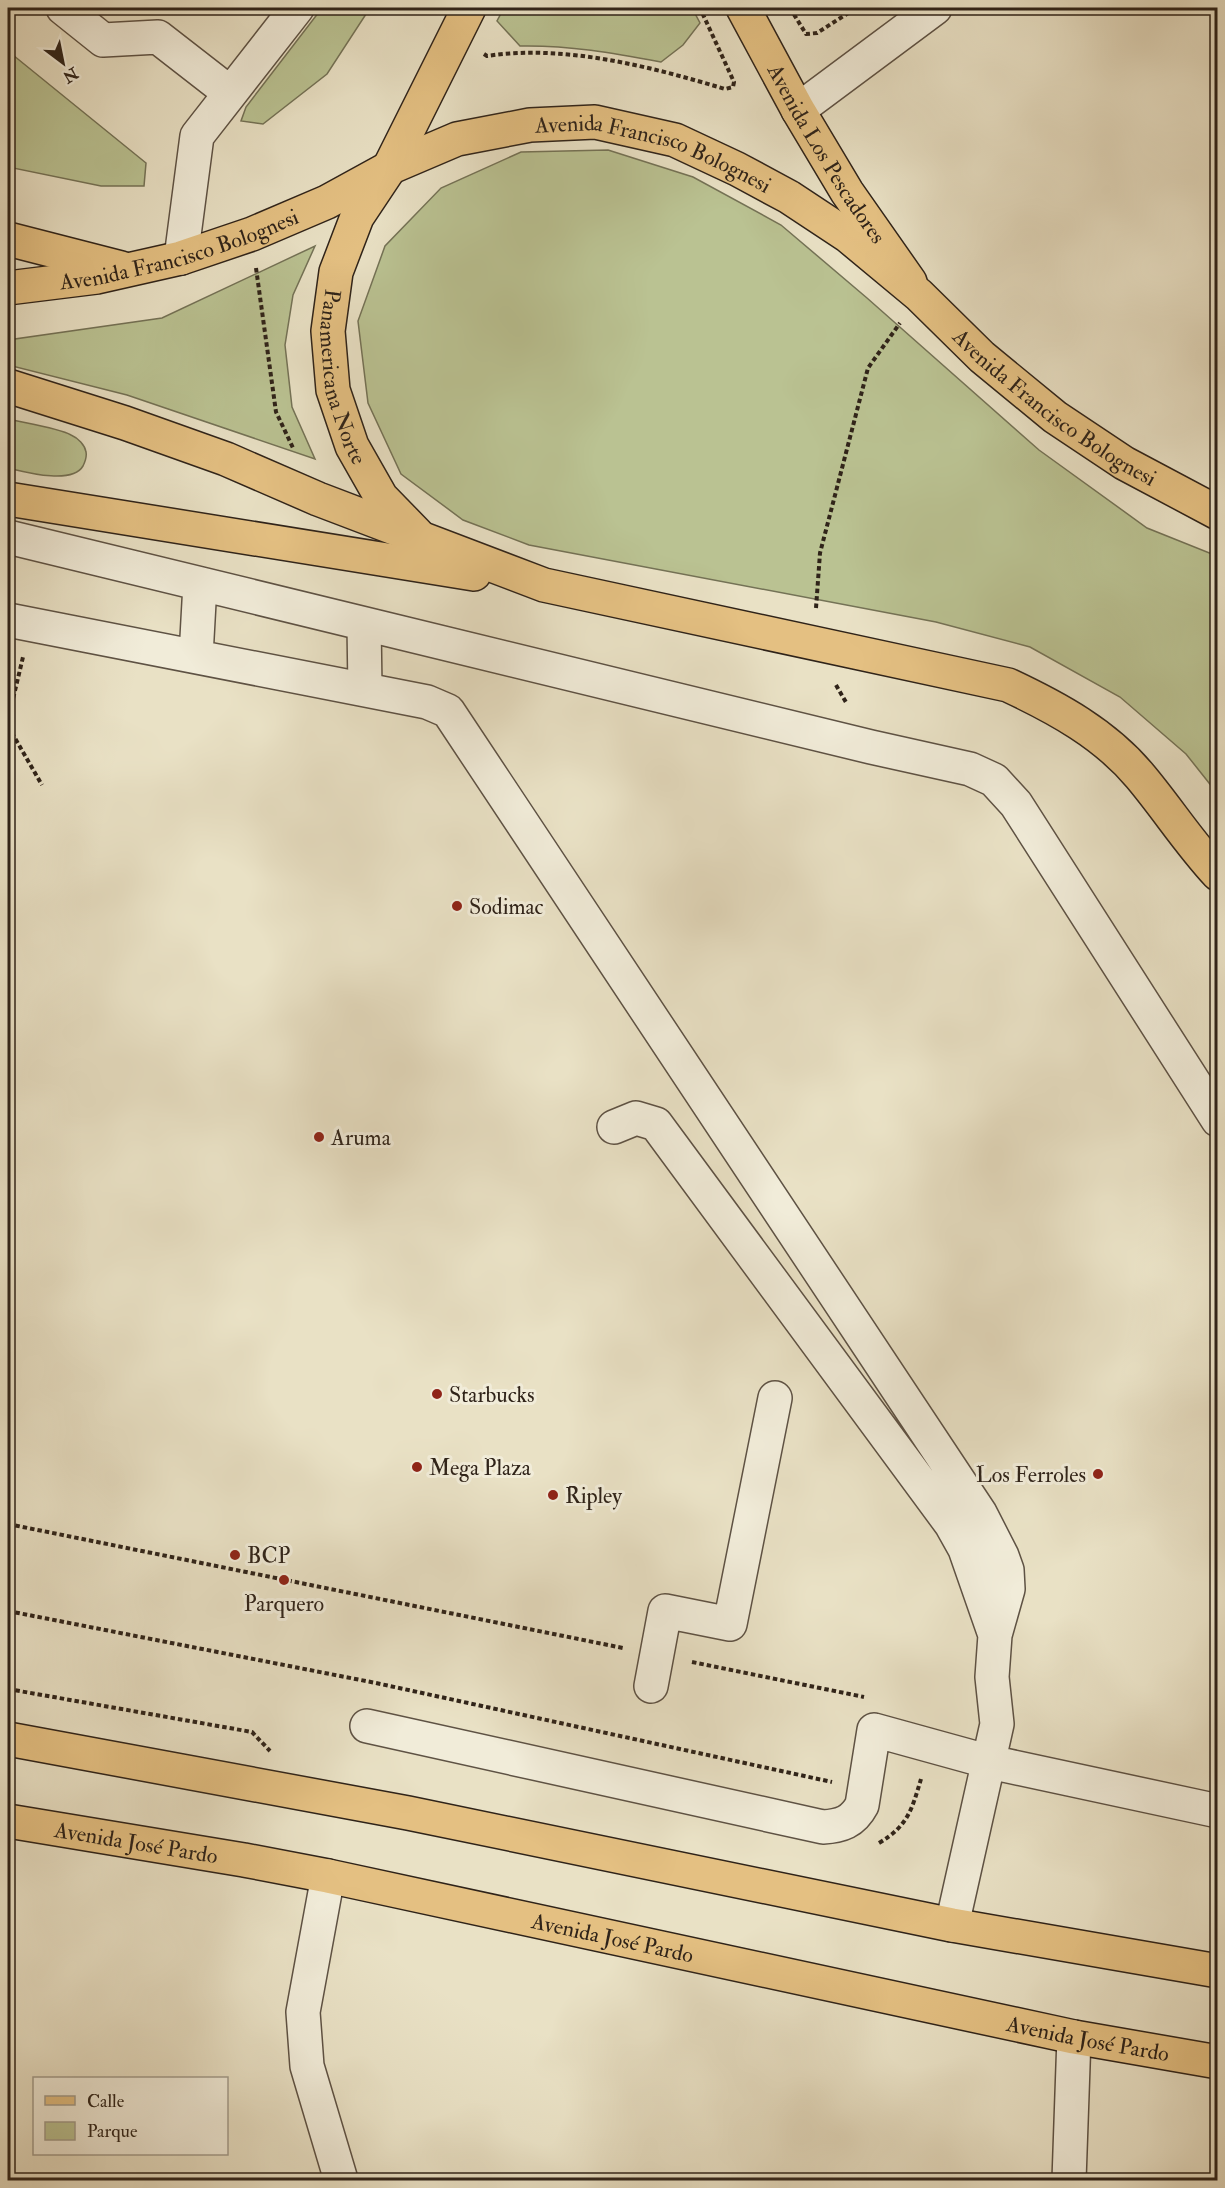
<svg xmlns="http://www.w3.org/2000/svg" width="1225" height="2188" viewBox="0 0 1225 2188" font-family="'IM FELL Double Pica',serif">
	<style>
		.green { fill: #bac292; stroke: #747256; stroke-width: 1.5 }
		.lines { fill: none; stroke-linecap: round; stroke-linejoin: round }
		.minor-casing { stroke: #5e5244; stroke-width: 36 }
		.major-casing { stroke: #2f2319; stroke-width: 36 }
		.highway-casing { stroke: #2f2319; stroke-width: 36 }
		.path { stroke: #2f2319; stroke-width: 4; stroke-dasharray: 4.5 3; stroke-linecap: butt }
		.minor { stroke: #f1ecd9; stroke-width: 33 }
		.major { stroke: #e4c082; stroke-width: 33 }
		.highway { stroke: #e4c082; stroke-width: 33 }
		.poi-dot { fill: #8f2418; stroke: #f1ecd9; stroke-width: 2 }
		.labels { text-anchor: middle; stroke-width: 6; stroke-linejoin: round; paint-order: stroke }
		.street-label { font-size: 22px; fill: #2f2319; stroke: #f1ecd9 }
		.poi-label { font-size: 22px; fill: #2f2319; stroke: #f1ecd9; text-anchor: start }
	</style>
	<rect width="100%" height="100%" fill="#e9e1c5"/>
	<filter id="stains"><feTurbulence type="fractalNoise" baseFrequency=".00333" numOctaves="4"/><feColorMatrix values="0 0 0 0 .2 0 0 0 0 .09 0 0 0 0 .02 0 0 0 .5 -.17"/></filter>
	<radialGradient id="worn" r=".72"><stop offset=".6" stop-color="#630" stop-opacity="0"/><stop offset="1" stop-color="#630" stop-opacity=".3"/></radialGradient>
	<path class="green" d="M322,8H370L327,74L263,124L241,121L246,107Z
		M504,8H692L700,23L683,45L661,62C614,53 568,45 520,46L497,21Z
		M8,51L146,163L144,186H101L8,167Z
		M608,150L693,177L781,225L867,298L1039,450L1147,528L1217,556V793L1186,754L1120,697L1030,647L936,622L529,545L463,520L401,474L368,403L358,321L385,246L441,188L521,152Z
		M315,246L293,295L285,345L292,407L315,459L127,395L8,365V340L162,318Z
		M8,419C24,423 58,428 71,435C78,438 85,445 86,452C87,457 85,462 83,466C72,485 25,472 8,468Z"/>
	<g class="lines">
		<g class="minor-casing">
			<path id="minor" d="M63,8L103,40L158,37L230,93
				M798,110L935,8
				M181,258L197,136L297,8
				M8,537L871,747L970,769L994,780L1016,804L1218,1120
				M8,620L427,702L448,711L980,1513L1002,1556L1007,1570L1008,1589L995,1635L992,1677L997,1724L952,1925
				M364,624L365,689
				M196,656L200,584
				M614,1127L636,1118L656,1124L951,1524L965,1549L995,1635
				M651,1686L665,1611L730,1624L775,1398
				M367,1726L823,1827C841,1826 853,1822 862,1805L874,1730L990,1762L1218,1811
				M328,1876L303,2012L307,2066L341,2180
				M1069,2180L1074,2037"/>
		</g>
		<g class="major-casing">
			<g id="major">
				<path id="s1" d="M743,8L798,110L847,192L910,282"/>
				<path d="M389,168L469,8"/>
				<path d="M8,1739L408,1813L952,1925L1218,1971"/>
				<path id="s2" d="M8,1821L244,1860L328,1876L1074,2037L1218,2062"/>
			</g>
		</g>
		<g class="highway-casing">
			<g id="highway">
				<path id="s3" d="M387,172L357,217L336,272L328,331L333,390L352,446L381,497L417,534"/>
				<path d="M8,239L121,268"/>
				<path id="s4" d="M8,288L97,277L181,258L252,234L327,202L389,168L457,139L530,125L595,122L675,140L737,169L789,197L848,236L919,295L982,357L1055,417L1124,463L1218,513"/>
				<path d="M8,386L125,423L226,459L318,499L544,585L1008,685C1057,708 1105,734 1140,776C1167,808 1189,843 1218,874"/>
				<path d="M8,499L474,574"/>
			</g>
		</g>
		<path class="path" d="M790,8L806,34L817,33L856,8
			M484,54L487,56C564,44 652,67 725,89L733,87L734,82L700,8
			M256,268L276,412L294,450
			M816,608L820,553L868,368L900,323
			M836,685L847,704
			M8,720L23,657
			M8,726L42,785
			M8,1524L623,1648
			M8,1611L376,1683L832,1782
			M692,1662L864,1697
			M8,1689L252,1732L270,1751
			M879,1843C908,1826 912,1809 921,1779"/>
		<use href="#minor" class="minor"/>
		<use href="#major" class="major"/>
		<use href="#highway" class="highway"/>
	</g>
	<g class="poi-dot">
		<circle cx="457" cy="906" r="6"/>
		<circle cx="319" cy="1137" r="6"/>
		<circle cx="437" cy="1394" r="6"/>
		<circle cx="417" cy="1467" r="6"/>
		<circle cx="1098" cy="1474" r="6"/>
		<circle cx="553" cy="1495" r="6"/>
		<circle cx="235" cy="1555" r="6"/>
		<circle cx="284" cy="1580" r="6"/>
	</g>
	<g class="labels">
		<g class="street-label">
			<text dy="8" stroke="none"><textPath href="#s1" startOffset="168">Avenida Los Pescadores</textPath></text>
			<text dy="8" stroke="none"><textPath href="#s4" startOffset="680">Avenida Francisco Bolognesi</textPath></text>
			<text dy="8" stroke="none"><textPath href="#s4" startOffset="176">Avenida Francisco Bolognesi</textPath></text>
			<text dy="8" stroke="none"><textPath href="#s3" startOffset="220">Panamericana Norte</textPath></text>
			<text dy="8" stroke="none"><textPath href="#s4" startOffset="1166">Avenida Francisco Bolognesi</textPath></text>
			<text dy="8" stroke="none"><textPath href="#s2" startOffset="130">Avenida José Pardo</textPath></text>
			<text dy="8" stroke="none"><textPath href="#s2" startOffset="616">Avenida José Pardo</textPath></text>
			<text dy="8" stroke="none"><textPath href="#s2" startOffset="1102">Avenida José Pardo</textPath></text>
		</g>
		<g class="poi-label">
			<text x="469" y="914">Sodimac</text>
			<text x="331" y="1145">Aruma</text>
			<text x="449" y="1402">Starbucks</text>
			<text x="429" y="1475">Mega Plaza</text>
			<text x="1086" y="1482" text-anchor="end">Los Ferroles</text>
			<text x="565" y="1503">Ripley</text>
			<text x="247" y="1563">BCP</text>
			<text x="284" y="1611" text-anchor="middle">Parquero</text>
		</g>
	</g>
	<rect width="1225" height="2188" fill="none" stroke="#e9e1c5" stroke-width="30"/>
	<rect x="9" y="9" width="1207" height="2170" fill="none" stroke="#2f2319" stroke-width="3"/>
	<rect x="15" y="15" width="1195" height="2158" fill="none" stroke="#2f2319" stroke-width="1.5"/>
	<rect x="33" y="2077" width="195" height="78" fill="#f1ecd9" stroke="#a39c8c" stroke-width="1.5"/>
	<rect x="45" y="2096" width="30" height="9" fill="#e4c082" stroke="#a39c8c" stroke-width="1.5"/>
	<text x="87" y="2107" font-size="18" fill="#2f2319">Calle</text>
	<rect x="45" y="2122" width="30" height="18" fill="#bac292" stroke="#a39c8c" stroke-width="1.5"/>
	<text x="87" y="2137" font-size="18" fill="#2f2319">Parque</text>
	<g transform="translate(63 63) rotate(148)" stroke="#f1ecd9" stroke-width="4.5" paint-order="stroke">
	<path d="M0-4.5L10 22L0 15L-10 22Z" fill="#2f2319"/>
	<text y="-9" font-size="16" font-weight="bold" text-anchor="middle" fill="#2f2319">N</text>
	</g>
	<rect width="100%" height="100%" filter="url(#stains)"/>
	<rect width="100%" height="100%" fill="url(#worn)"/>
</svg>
